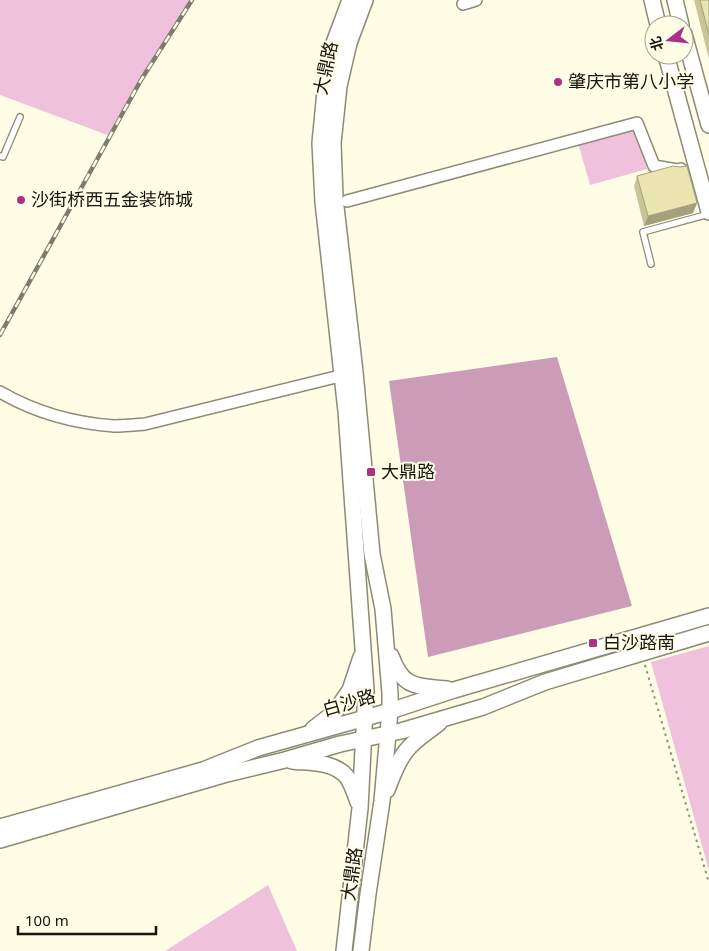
<svg xmlns="http://www.w3.org/2000/svg" width="709" height="951" viewBox="0 0 709 951" font-family="'Noto Sans','Noto Sans SC',sans-serif">
  <rect width="100%" height="100%" fill="#fffde6"/>
  <g fill="#efc1dc">
    <path d="M0,0H192L141,80L110,136L0,95Z"/>
    <path d="M636,127L647,169L590,185L578,143Z"/>
    <path d="M709,646V871L651,662Z"/>
    <path d="M268,885L297,951H165Z"/>
  </g>
  <path fill="#cb9bb8" d="M557,357L632,606L428,657L389,381Z"/>
  <g fill="none" stroke-linecap="round" stroke-linejoin="round">
    <g stroke="#8d8b76" stroke-width="8">
      <g id="lane">
        <path d="M0,156L3,157L20,117"/>
        <path d="M651,264L643,232L709,214"/>
      </g>
    </g>
    <g stroke="#8d8b76" stroke-width="14">
      <g id="street">
        <path d="M463,4L476,0"/>
        <path d="M347,201L637,123L654,166L677,170L681,169"/>
        <path d="M0,392C36,413 72,423 114,426C124,426 134,425 145,424L348,374"/>
      </g>
    </g>
    <g stroke="#8d8b76" stroke-width="18">
      <g id="secondary">
        <path d="M652,0L658,25"/>
        <path d="M675,0L681,25"/>
        <path d="M684,34L709,125"/>
        <path d="M666,55L709,212"/>
        <path d="M391,656C403,689 417,686 447,689"/>
        <path d="M313,729L335,712L350,690L361,657"/>
        <path d="M292,761C310,763 334,761 347,777C352,784 355,794 358,802"/>
        <path d="M387,790C392,777 397,762 406,751C414,740 428,732 439,723"/>
        <path d="M0,827L203,770L258,748L390,711L454,690L709,616"/>
        <path d="M0,840L223,775L285,760L340,744L401,731L483,707L545,682L709,633"/>
        <path d="M344,951L360,808L366,690L346,411L323,202L320,143L325,91L334,43L350,0"/>
        <path d="M361,951L368,894L382,801L390,711V693L383,609L372,554L355,372L335,198L333,143L339,86L349,43L365,0"/>
      </g>
    </g>
    <path stroke="#918f80" stroke-width="2" stroke-dasharray="2.5 4" stroke-linecap="butt" d="M645,665L709,883"/>
    <use href="#lane" stroke="#fff" stroke-width="5.5"/>
    <use href="#street" stroke="#fff" stroke-width="11"/>
    <use href="#secondary" stroke="#fff" stroke-width="15"/>
    <g stroke="#7e7c6e" stroke-width="4.5">
      <path id="rail" d="M0,335L141,80L192,0"/>
    </g>
    <use href="#rail" stroke="#fffde6" stroke-width="2.5" stroke-dasharray="8" stroke-linecap="butt"/>
  </g>
  <g fill="#cac598">
    <path d="M694,0H709V59Z"/>
    <path d="M637,176L697,203L693,213L644,226L634,186Z"/>
  </g>
  <path fill="#a4a07c" d="M697,203L693,213L644,226L648,216Z"/>
  <g fill="#ebe5b1" stroke="#a4a07c">
    <path d="M700,0H709V35Z"/>
    <path d="M673,166L680,167L687,166L697,203L648,216L637,176Z"/>
  </g>
  <g fill="#aa3186" stroke="#fffde6" stroke-width="2">
    <circle cx="558" cy="82" r="5"/>
    <circle cx="21" cy="200" r="5"/>
    <rect x="366" y="467" width="10" height="10" rx="2.5"/>
    <rect x="588" y="638" width="10" height="10" rx="2.5"/>
  </g>
  <g text-anchor="middle" stroke-width="4" stroke-linejoin="round" paint-order="stroke">
    <g font-size="18" fill="#15140d" stroke="#fffde6">
      <text transform="translate(326 68) rotate(-78)" y="6">大鼎路</text>
      <text transform="translate(349 703) rotate(-16)" y="6">白沙路</text>
      <text transform="translate(352 874) rotate(-82)" y="6">大鼎路</text>
    </g>
    <g font-size="18" fill="#15140d" stroke="#fffde6" text-anchor="start">
      <text x="568" y="88">肇庆市第八小学</text>
      <text x="31" y="206">沙街桥西五金装饰城</text>
      <text x="381" y="478">大鼎路</text>
      <text x="603" y="649">白沙路南</text>
    </g>
  </g>
  <g transform="translate(669 40) rotate(254)"><circle r="24" fill="#fffde6" stroke="#a1a08f"/>
  <path d="M0-4L9 19L0 12L-9 19Z" fill="#aa3186"/>
  <text y="-8" font-size="14" font-weight="bold" text-anchor="middle" fill="#15140d">北</text>
  </g>
  <path d="M18 926v8h138v-8" fill="none" stroke="#15140d" stroke-width="2.5"/>
  <text x="25" y="926" font-size="15" fill="#15140d" stroke="#fffde6" stroke-width="4" paint-order="stroke">100 m</text>
</svg>
